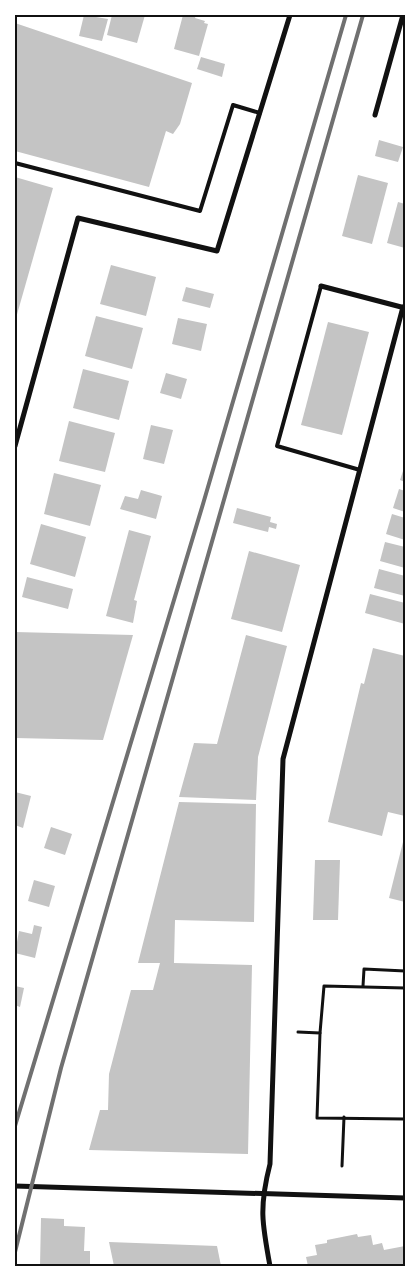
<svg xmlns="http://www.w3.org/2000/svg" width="420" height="1281" viewBox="0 0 420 1281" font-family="Ubuntu,sans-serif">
  <rect width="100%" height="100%" fill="#fff"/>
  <g fill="#c4c4c4">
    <path d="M84,15L108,19L102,41L79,36Z"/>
    <path d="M112,15H145L137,43L107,35Z"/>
    <path d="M183,15H196L195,18L205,21L204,23L208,24L199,56L174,49Z"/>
    <path d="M15,23L192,83L180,124L173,134L166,131L149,187L15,151Z"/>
    <path d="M201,57L225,64L222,77L197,69Z"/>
    <path d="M379,140L403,147L398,162L375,156Z"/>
    <path d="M358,175L388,183L372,244L342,236Z"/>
    <path d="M15,177L53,188L16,318H15Z"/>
    <path d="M398,202L405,204V248L387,243Z"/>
    <path d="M111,265L156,277L146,316L100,304Z"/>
    <path d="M186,287L214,294L210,308L182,301Z"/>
    <path d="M96,316L143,328L132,369L85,356Z"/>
    <path d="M178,318L207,324L201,351L172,344Z"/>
    <path d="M328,322L369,332L342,435L301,425Z"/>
    <path d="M83,369L129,381L119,420L73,408Z"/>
    <path d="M166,373L187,379L181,399L160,393Z"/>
    <path d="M69,421L115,433L105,472L59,461Z"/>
    <path d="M151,425L173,430L164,464L143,459Z"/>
    <path d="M405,465V482L400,480Z"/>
    <path d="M54,473L101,485L90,526L44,514Z"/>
    <path d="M399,489L405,491V512L393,508Z"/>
    <path d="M141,490L162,496L156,519L120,509L125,496L138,499Z"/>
    <path d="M237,508L271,517L270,522L277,524L276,529L269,527L268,532L233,523Z"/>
    <path d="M392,514L405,518V540L386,534Z"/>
    <path d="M41,524L86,537L75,577L30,564Z"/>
    <path d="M129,530L151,536L134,600L137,601L133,623L106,616Z"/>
    <path d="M385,542L405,547V568L380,561Z"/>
    <path d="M249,551L300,565L282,632L231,619Z"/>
    <path d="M379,569L405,576V596L374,588Z"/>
    <path d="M27,577L73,589L68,609L22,597Z"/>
    <path d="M370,594L405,603V624L365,613Z"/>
    <path d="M15,632L133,635L103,740L15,738Z"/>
    <path d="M246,635L287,646L258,757L256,800L179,797L194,743L217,744Z"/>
    <path d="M373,648L405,656V816L388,812L382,836L328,822L361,683L364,684Z"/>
    <path d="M15,792L31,796L23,828L15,825Z"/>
    <path d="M179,802L256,804L254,922L175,920L174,963L252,965L248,1154L89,1150L100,1110H108L109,1074L131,990H153L160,963H138Z"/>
    <path d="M51,827L72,834L65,855L44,848Z"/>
    <path d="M404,838H405V902L389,898Z"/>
    <path d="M315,860H340L338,920H313Z"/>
    <path d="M34,880L55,886L49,907L28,901Z"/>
    <path d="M34,925L42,927L35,958L15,953L19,931L32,934Z"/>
    <path d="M15,986L24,988L20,1007L15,1005Z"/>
    <path d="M41,1218L64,1219V1226L85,1227L84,1251H90V1266H40Z"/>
    <path d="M357,1234L358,1237L371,1235L373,1245L382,1243L384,1250L405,1246V1266H308L306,1257L317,1255L315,1245L327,1243V1240Z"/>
    <path d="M109,1242L217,1246L221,1266H114Z"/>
  </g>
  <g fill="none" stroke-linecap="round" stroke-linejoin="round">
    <g stroke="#111" stroke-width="3">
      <path d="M363,986L364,969L405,971"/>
      <path d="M298,1032L320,1033L317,1118L405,1119"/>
      <path d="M320,1033L324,986L405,988"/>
      <path d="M342,1166L344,1117"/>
    </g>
    <g stroke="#111" stroke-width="4">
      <path d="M15,163L200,211L233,105L260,113"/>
      <path d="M321,286L277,446L360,470"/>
    </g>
    <g stroke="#111" stroke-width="5">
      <path d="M375,115L403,15"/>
      <path d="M321,286L405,308"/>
      <path d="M15,446L78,218L217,251L290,15"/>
      <path d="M15,1186L405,1198"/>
      <path d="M270,1266C262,1223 259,1207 270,1164L283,759L403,307"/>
    </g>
    <g stroke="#707070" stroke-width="4">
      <path d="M15,1126L203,504L346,15"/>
      <path d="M15,1252L61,1068L363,15"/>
    </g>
  </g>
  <rect width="420" height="1281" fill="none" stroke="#ffffff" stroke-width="32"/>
  <rect x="16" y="16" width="388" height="1249" fill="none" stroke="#111" stroke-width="2"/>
</svg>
